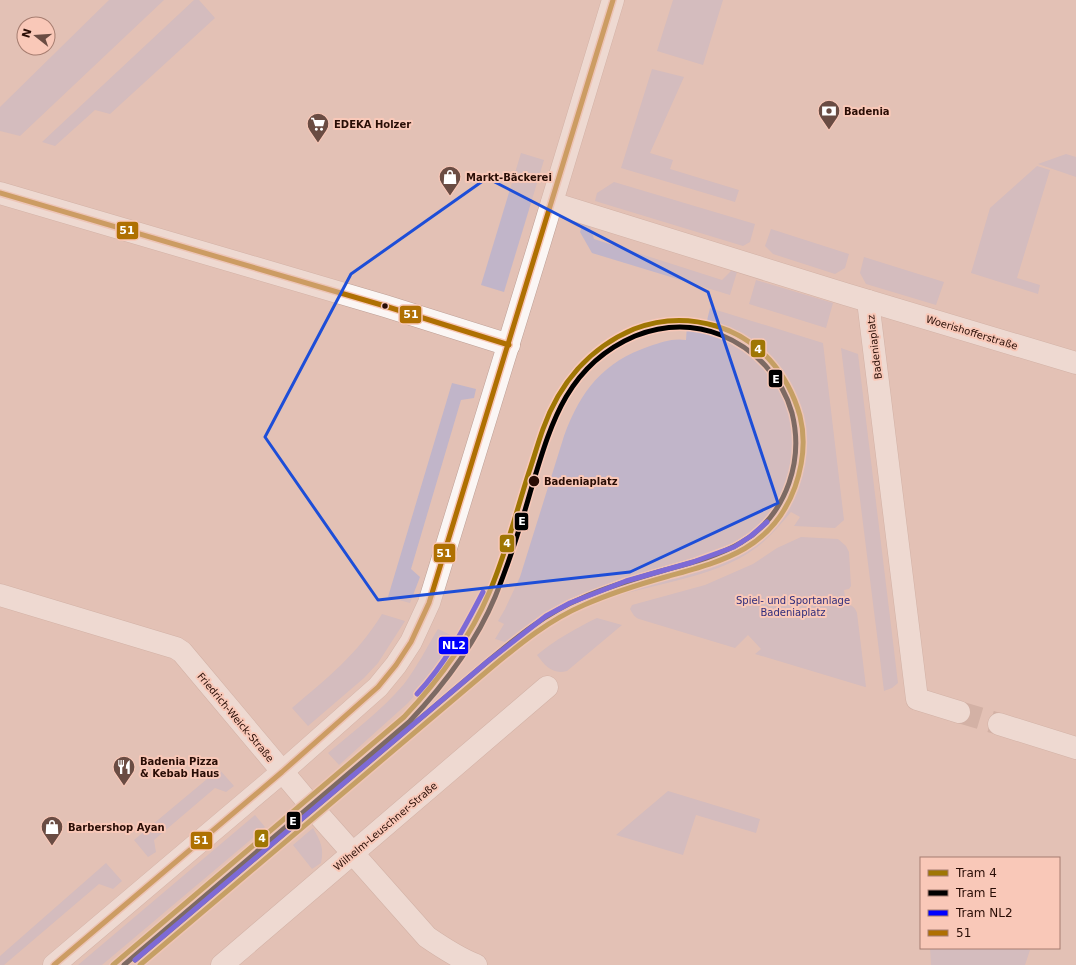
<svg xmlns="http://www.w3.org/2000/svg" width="1076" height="965" viewBox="0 0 1076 965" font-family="'DejaVu Sans',sans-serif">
  <rect width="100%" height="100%" fill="#e3c1b5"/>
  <g fill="#c1b5c9">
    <path d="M109,0H164L20,136L0,131V107Z"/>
    <path d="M194,0H199L215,18L110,114L95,110L55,146L42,142Z"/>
    <path d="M673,0H723L703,65L657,51Z"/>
    <path d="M652,69L684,77L650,153L673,160L670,169L739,190L735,202L621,168Z"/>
    <path d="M521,153L544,160L504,292L481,285Z"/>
    <path d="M1066,154L1076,157V177L1038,164Z"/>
    <path d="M1037,166L1050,170L1017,278L1040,285L1038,294L971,273L990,208Z"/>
    <path d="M614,182L755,224L750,242L743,246L595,201L597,193Z"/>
    <path d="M583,224L590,226L594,239L722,280L732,270L737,272L730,295L592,253L580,232Z"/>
    <path d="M771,229L849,254L845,268L835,274L773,254L765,246Z"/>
    <path d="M864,257L944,282L936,305L866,284L860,273Z"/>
    <path d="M756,280L833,303L826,328L749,304Z"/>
    <path d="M710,308L823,343L844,520L835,528L794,526L800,517L791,512C780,525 770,537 757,547C711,582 641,583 589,606C564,616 543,632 521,647L495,639L504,624L498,621L505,609L520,577L564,436C581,390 603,362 650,346C662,342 673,338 686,340L687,325L705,329Z"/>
    <path d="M841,348L858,354L898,683L892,688L884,691Z"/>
    <path d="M452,383L476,389L474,398L461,400L411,569L420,577L410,603L388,597Z"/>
    <path d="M801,537L838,539L846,546L849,552L851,586L849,589L844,590L846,605C852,604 855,608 857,613L866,687H865L755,654L761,649L748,635L735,648L639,619C634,617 633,614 630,609L632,605L705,585L753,564L777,548Z"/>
    <path d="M382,614L405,621L378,663L364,678L308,726L292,708C327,678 357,655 382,614Z"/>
    <path d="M597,618L622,625L567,671C553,675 545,666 537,655C555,640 576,628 597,618Z"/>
    <path d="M438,629L459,639L434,673L408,703L339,765L328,753C354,731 382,710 404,684C417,667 427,647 438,629Z"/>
    <path d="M219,769L234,786L226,792L215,788L154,840L156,852L148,857L134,840Z"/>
    <path d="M668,791L760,819L756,833L696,815L683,855L616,835Z"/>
    <path d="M255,815L265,827L261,831L102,965H78Z"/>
    <path d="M313,828C321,842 324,848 321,863L312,869L293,845Z"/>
    <path d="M106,863L122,881L113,889L99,884L4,965H0V956Z"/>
    <path d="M930,948H1024L1030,950L1025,965H931Z"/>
  </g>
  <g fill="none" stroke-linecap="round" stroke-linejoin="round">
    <path stroke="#be9d92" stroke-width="22" stroke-dasharray="22 11" stroke-linecap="butt" d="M959,712L999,724"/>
    <g stroke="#bd9f95" stroke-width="23">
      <g id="street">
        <path d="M0,193L385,306L509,345"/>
        <path d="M552,203L845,294L1076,363"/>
        <path d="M868,301L917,699L959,712"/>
        <path d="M0,595L176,648L182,652L318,814L427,937C443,948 458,958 476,965"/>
        <path d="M999,724L1076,748"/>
        <path d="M222,965L547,687"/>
      </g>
    </g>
    <g stroke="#bd9f95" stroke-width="23">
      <path id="secondary" d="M54,965L282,772L378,687L396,665L411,642L429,603L539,245L613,0"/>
    </g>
    <use href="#street" stroke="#fbf6f4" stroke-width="22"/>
    <use href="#secondary" stroke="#fbf6f4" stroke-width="22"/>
    <g stroke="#f9c8b8" stroke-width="8">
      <g id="bus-1">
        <path d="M0,193L385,306L509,345"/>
        <path d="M54,965L282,772L378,687L396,665L411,642L429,603L613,0"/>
      </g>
    </g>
    <use href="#bus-1" stroke="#af7002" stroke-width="5"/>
    <g stroke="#f9c8b8" stroke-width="8">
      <path id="tram-1" d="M113,965L404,717C439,680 469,640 489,593C506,554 516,512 529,472C534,457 538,443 543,429C559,384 589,348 634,329C660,319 689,318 716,326C759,339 788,373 800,416C806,440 803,464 795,487C773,548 724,561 669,576C640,584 611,593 584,605C549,620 521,643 492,667L140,965"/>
    </g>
    <g stroke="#f9c8b8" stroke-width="8">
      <path id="tram-2" d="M124,965L409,722C444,685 475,645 495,597C509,563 520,528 530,493C550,427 565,366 635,336C663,325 693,324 721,335C755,349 782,377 792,413C798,437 797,460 789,483C768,543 720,555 665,570C637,578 609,586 582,598C546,613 517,637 487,662L135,960"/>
    </g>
    <g stroke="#f9c8b8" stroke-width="8">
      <g id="tram-3">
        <path d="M417,694C445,664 464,629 483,592"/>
        <path d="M135,960L487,662L546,616L570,603L626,581L693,562L734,547L751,536L767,522"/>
      </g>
    </g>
    <use href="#tram-1" stroke="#9f7604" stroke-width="5"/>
    <use href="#tram-2" stroke="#000" stroke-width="5"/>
    <use href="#tram-3" stroke="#00f" stroke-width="5"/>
  </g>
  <path d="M0 0H1076V965H0ZM487,178L708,292L778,503L630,572L378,600L265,437L351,274Z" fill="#e3c1b5" fill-opacity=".55" fill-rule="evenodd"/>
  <path fill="none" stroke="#1d4ed8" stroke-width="3" stroke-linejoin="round" d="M487,178L708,292L778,503L630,572L378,600L265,437L351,274Z"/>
  <defs>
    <g id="bank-pin" transform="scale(1.15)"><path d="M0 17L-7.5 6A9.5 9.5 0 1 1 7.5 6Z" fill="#6a4c43" stroke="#f9c8b8"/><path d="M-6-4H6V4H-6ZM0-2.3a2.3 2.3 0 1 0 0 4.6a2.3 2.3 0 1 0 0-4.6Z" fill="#fff"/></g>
    <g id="supermarket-pin" transform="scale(1.15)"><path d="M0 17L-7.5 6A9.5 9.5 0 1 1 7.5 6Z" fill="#6a4c43" stroke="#f9c8b8"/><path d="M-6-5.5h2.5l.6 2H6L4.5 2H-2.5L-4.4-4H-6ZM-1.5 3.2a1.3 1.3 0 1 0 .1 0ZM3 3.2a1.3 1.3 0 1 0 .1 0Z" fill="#fff"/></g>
    <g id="shop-pin" transform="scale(1.15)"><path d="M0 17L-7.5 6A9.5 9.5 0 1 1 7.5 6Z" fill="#6a4c43" stroke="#f9c8b8"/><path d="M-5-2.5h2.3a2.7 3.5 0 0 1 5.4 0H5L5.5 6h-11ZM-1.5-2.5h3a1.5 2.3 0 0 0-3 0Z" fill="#fff"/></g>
    <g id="restaurant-pin" transform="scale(1.15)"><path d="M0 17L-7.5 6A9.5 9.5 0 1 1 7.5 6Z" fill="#6a4c43" stroke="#f9c8b8"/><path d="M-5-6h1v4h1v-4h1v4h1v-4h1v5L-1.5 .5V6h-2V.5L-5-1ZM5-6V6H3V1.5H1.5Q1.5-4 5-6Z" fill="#fff"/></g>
  </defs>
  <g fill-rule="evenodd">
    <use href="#bank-pin" x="829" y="111"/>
    <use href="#supermarket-pin" x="318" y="124"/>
    <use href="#shop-pin" x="450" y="177"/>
    <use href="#restaurant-pin" x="124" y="767"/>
    <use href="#shop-pin" x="52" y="827"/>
  </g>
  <g fill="#290d05" stroke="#f9c8b8" stroke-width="1.5">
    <circle cx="385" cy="306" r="3.5"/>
    <circle cx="534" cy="481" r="6"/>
  </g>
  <g text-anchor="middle" stroke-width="4" stroke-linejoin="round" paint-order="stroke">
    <g font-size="10" font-weight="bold" fill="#290d05" stroke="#f9c8b8" text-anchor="start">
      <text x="844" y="115">Badenia</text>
      <text x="334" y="128">EDEKA Holzer</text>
      <text x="466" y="181">Markt-Bäckerei</text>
      <text x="140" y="765">Badenia Pizza<tspan x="140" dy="12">&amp; Kebab Haus</tspan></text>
      <text x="68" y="831">Barbershop Ayan</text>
    </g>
    <g font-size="10" fill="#290d05" stroke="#f9c8b8">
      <text transform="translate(972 332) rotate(17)" y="4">Woerishofferstraße</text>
      <text transform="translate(874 347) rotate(-97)" y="4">Badeniaplatz</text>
      <text transform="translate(236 717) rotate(50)" y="4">Friedrich-Weick-Straße</text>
      <text transform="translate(385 826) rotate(-40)" y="4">Wilhelm-Leuschner-Straße</text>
    </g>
    <g font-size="10" font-weight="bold" fill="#290d05" stroke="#f9c8b8" text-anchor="start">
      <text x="544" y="485">Badeniaplatz</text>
    </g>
    <g font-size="10" fill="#2f2c7b" stroke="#f9c8b8">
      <text x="793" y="604">Spiel- und Sportanlage<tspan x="793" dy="12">Badeniaplatz</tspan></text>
    </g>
  </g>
  <g stroke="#f9c8b8" stroke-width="1.5">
    <rect x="116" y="221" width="23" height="19" rx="4" fill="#af7002"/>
    <rect x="399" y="305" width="23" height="19" rx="4" fill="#af7002"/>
    <rect x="750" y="339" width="16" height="19" rx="4" fill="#9f7604"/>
    <rect x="768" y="369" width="15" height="19" rx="4" fill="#000"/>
    <rect x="514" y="512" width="15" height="19" rx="4" fill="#000"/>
    <rect x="499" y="534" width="16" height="19" rx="4" fill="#9f7604"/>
    <rect x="433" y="543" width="23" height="20" rx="4" fill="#af7002"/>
    <rect x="438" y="636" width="31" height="19" rx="4" fill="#00f"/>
    <rect x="286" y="811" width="15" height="19" rx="4" fill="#000"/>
    <rect x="254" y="829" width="15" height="19" rx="4" fill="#9f7604"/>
    <rect x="190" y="831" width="23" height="19" rx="4" fill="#af7002"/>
  </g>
  <g font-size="11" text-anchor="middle" font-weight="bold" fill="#fff">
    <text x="127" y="234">51</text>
    <text x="411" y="318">51</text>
    <text x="758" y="353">4</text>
    <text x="776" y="383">E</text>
    <text x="522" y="525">E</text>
    <text x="507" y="547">4</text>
    <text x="444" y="557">51</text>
    <text x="454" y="649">NL2</text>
    <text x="293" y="825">E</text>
    <text x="262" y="842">4</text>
    <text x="201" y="844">51</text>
  </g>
  <rect x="920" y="857" width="140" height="92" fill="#f9c8b8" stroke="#a67d70"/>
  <rect x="928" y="870" width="20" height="6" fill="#9f7604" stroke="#a67d70"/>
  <text x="956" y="877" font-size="12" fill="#290d05">Tram 4</text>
  <rect x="928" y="890" width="20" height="6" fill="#000000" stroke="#a67d70"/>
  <text x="956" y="897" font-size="12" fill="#290d05">Tram E</text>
  <rect x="928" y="910" width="20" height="6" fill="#0000ff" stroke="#a67d70"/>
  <text x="956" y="917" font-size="12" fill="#290d05">Tram NL2</text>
  <rect x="928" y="930" width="20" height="6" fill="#af7002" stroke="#a67d70"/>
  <text x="956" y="937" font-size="12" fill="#290d05">51</text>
  <g transform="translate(36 36) rotate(287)"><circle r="19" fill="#f9c8b8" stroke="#a67d70"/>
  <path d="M0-3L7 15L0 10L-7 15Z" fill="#6a4c43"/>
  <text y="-6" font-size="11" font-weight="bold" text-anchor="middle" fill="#290d05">N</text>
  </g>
</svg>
